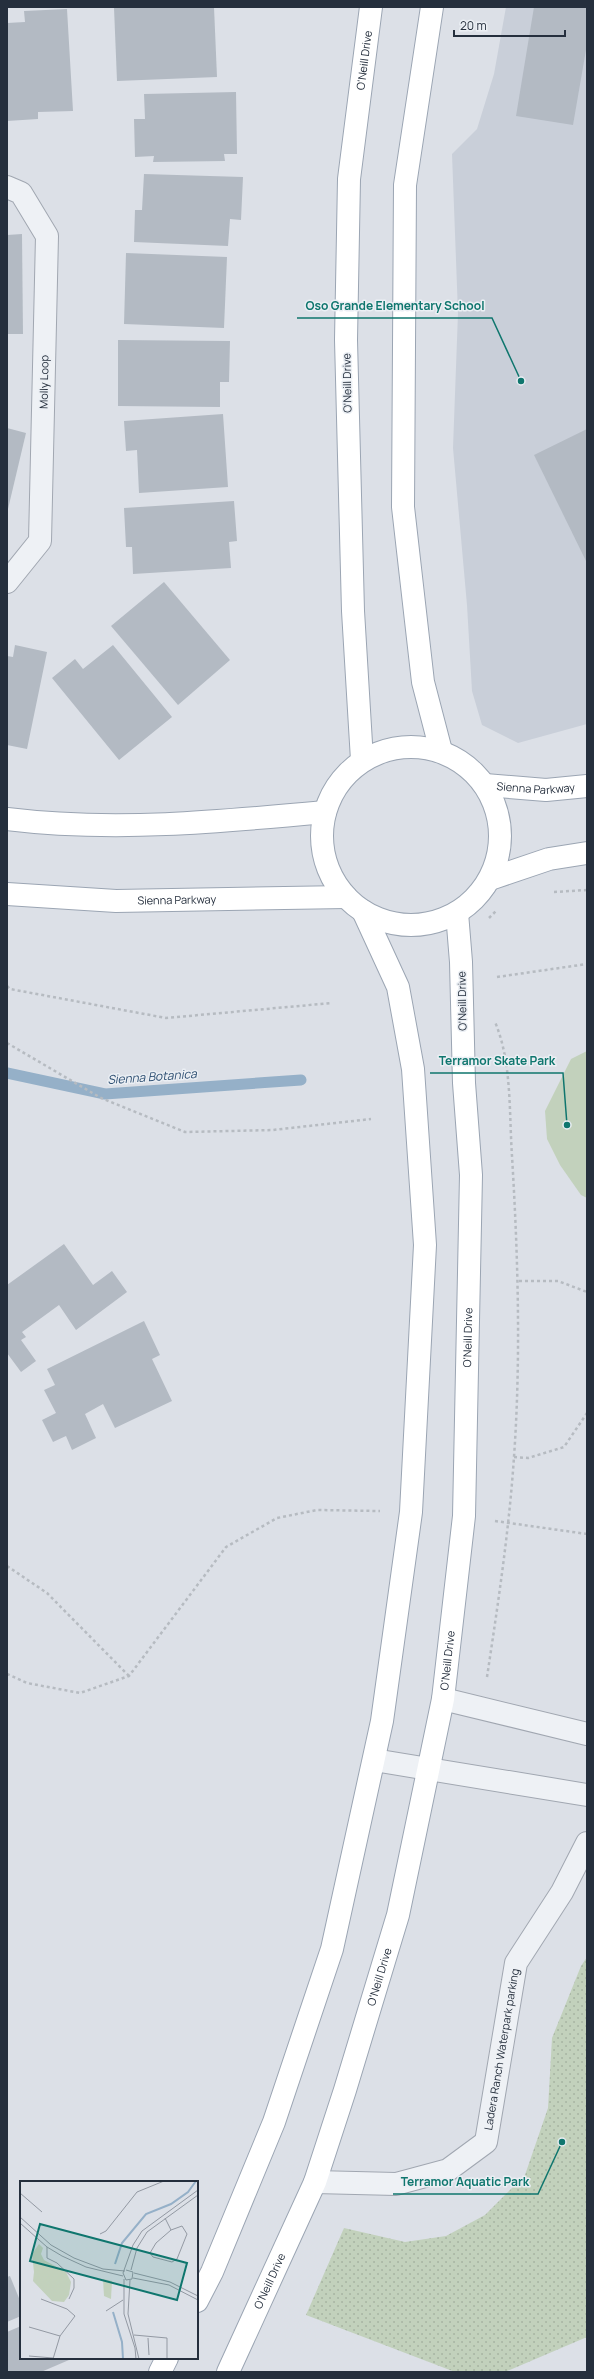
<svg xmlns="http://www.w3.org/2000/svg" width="594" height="2379" viewBox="0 0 594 2379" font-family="Manrope,sans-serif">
  <defs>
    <pattern id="grass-dots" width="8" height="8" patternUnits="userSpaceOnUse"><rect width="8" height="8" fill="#c2d1bc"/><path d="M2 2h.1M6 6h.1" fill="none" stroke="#a7b4a2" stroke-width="1.8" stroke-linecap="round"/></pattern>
  </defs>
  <rect width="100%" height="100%" fill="#dce0e7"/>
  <path fill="#c9cfd9" d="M506,7H587V724L518,743L482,725L472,691L467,605L453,448L458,313L452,154L477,129L494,74Z"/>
  <path fill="url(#grass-dots)" d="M587,1957V2337L505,2372H455L306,2315L344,2228L405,2242L446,2236L485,2215L525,2175L548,2108L552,2038L581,1966Z"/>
  <path fill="#c2d1bc" d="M587,1051V1198L581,1195L560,1165L547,1139L545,1111L571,1059Z"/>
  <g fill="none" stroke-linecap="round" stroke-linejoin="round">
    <path stroke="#95b0c8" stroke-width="11" d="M7,1073L105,1094L301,1080"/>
  </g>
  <g fill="#b3bac3">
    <path d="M132,7H214L217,77L117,81L114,8Z"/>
    <path d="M534,7H587V44L573,125L516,116Z"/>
    <path d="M67,9L73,111L38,112V119L7,121V23L25,22L24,11Z"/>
    <path d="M236,92L237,154H224L225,161L153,162L154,156L135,157L134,119H145L144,94Z"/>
    <path d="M144,174L243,177L241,220L230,219L228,246L134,242L135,210H142Z"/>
    <path d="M22,234L23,334H7V235Z"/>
    <path d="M126,253L227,257L224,328L124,324Z"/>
    <path d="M118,340L230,341L229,382H220V407L118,406Z"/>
    <path d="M223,414L228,487L139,493L137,450L126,451L124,421Z"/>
    <path d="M7,428L26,433L8,509L7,508Z"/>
    <path d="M587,429V563L534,455Z"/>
    <path d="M234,501L237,541L229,542L231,568L133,574L132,547H126L124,508Z"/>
    <path d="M164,582L230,660L178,705L111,626Z"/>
    <path d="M15,645L47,652L27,749L7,745V656L13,657Z"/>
    <path d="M113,645L172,717L119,760L52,678L75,659L83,669Z"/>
    <path d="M64,1244L93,1285L112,1271L127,1292L76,1330L59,1305L22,1332L26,1337L21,1340L36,1361L21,1372L7,1353V1285Z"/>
    <path d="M144,1321L160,1355L152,1359L172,1401L115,1428L103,1404L85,1414L96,1438L72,1450L66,1436L53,1442L42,1420L56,1413L44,1390L55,1385L47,1369Z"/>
    <path d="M10,2276L21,2303V2316L7,2322V2277Z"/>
    <path d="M21,2326V2358H68L69,2360L41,2372H7V2332Z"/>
  </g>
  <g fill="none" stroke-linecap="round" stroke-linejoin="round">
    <g stroke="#a1a7b1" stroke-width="24">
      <g id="minor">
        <path d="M7,187L21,193L47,236L40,541L7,582"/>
        <path d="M443,1699L587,1734"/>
        <path d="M374,1760L587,1795"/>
        <path id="s1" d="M315,2182L396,2184L448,2170L486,2142L516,1963L562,1892L587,1843"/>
      </g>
    </g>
    <g stroke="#9ba5b3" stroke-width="24">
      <g id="major">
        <path d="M432,7L405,185L403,507L423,682L441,751"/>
        <circle cx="411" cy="836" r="89"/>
        <path id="s2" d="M362,760L353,611L346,340L349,179L371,7"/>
        <path id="s3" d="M485,785L546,790L587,786"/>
        <path d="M7,819C112,832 219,822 325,812"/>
        <path d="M490,879L549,859L587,853"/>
        <path id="s4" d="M7,894L116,901L346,897"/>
        <path d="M197,2301L212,2272L274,2122L332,1949L382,1721L411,1512L425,1245L413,1069L398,987L363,911"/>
        <path d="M160,2372L167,2358"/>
        <path id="s5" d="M228,2372L315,2182L345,2090L398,1915L443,1699L464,1516L471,1175L464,1083L461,962L457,913"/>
      </g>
    </g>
    <g stroke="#b6bbc1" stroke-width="2.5" stroke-dasharray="3 3" stroke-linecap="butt">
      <path d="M554,892L587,890"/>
      <path d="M489,918L497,910"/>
      <path d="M497,977L587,964"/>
      <path d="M7,986L10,989L166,1018L332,1003"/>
      <path d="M7,1043L101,1098L185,1132L273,1130L371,1119"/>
      <path d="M519,1281H558L587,1292"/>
      <path d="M514,1457L528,1458L564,1447L587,1413"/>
      <path d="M495,1521L587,1534"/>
      <path d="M7,1566L47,1593L129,1676"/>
      <path d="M7,1674L27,1683L80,1693L129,1676L226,1547L277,1518L317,1510L380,1511"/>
      <path d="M487,1677C498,1604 509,1531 514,1457C521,1357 518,1256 512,1156C509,1112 512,1062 495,1022"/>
    </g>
    <use href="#minor" stroke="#eef1f5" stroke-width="22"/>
    <use href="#major" stroke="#fff" stroke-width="22"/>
  </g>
  <g text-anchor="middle" stroke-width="3" stroke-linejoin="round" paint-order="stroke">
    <g font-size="11" fill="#252f3d" stroke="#ebeff4">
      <text dy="4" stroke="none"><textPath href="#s2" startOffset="701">O'Neill Drive</textPath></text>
      <text transform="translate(44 382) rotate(-89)" y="4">Molly Loop</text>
      <text transform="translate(347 383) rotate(-91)" y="4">O'Neill Drive</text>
      <text dy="4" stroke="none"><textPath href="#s3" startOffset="51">Sienna Parkway</textPath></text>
      <text dy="4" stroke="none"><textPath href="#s4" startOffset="170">Sienna Parkway</textPath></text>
      <text transform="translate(462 1001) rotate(-91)" y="4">O'Neill Drive</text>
      <text dy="4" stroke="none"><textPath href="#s5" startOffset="1072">O'Neill Drive</textPath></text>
      <text dy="4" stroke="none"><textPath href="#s5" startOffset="748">O'Neill Drive</textPath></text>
      <text dy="4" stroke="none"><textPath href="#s5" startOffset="424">O'Neill Drive</textPath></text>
      <text dy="4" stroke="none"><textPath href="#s1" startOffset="276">Ladera Ranch Waterpark parking</textPath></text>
      <text dy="4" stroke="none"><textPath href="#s5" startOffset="100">O'Neill Drive</textPath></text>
    </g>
    <g font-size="12" font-style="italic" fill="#2e4f72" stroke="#ebeff4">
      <text transform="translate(152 1077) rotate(-4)" y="4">Sienna Botanica</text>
    </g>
  </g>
  <g transform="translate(20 2181)">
    <rect width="178" height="178" fill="#dce0e7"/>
    <path d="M19,63L23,67L21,73L24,79L46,91L51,101L49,114L44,121L32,120L13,100L14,91L12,73Z" fill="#c2d1bc"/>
    <path d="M83,98L92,100L91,118L84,115Z" fill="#c2d1bc"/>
    <path fill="none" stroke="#95b0c8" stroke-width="2" d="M95,83L102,62L126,33L151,23L168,11L176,0M93,131L102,161L103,178"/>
    <path fill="none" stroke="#9399a3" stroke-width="1" d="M0,12L22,31M0,36L31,64L54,77L83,88L105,90M145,37L151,49L136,62L130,72L133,76L152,81L157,78L167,53L162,45L151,49M0,42L27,66L42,75L66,86L103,95M80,53L86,50L117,11L144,0M27,66V77L37,82L54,98V107L49,118M106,89L113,91L112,98L106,99L103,92L113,64L122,50L178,9M111,89L117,67L127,51L178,14M114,92L150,101L178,115M113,97L149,104L178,119M104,98V133L115,167L116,178M110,99L108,133L119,178M21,118L47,128L55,135L40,155L33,178M86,130L103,119M9,146L40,155M114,154L147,157V178M128,157L129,174M9,175L33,177"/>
    <path fill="#0f766e" fill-opacity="0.15" stroke="#0f766e" stroke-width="2" d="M20,43L167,82L157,119L10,80Z"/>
    <rect width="178" height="178" fill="none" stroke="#252f3d" stroke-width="2"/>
  </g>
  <path fill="none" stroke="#0f766e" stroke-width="1.5" d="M521 381L492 318H297M567 1125L563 1073H430M562 2142L538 2194H393"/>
  <g fill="#0f766e" stroke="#ebeff4" stroke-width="1.5">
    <circle cx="521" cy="381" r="4"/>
    <circle cx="567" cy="1125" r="4"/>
    <circle cx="562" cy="2142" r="4"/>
  </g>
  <g font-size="12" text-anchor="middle" font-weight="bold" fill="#0f766e" stroke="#ebeff4" stroke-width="3" stroke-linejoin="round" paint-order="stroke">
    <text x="395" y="310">Oso Grande Elementary School</text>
    <text x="497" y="1065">Terramor Skate Park</text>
    <text x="465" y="2186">Terramor Aquatic Park</text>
  </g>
  <rect width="594" height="2379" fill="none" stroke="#252f3d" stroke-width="16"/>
  <path d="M454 30v6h111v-6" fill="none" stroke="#252f3d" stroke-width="2"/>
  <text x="460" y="30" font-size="12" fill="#252f3d" stroke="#ebeff4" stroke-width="3" paint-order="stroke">20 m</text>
</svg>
